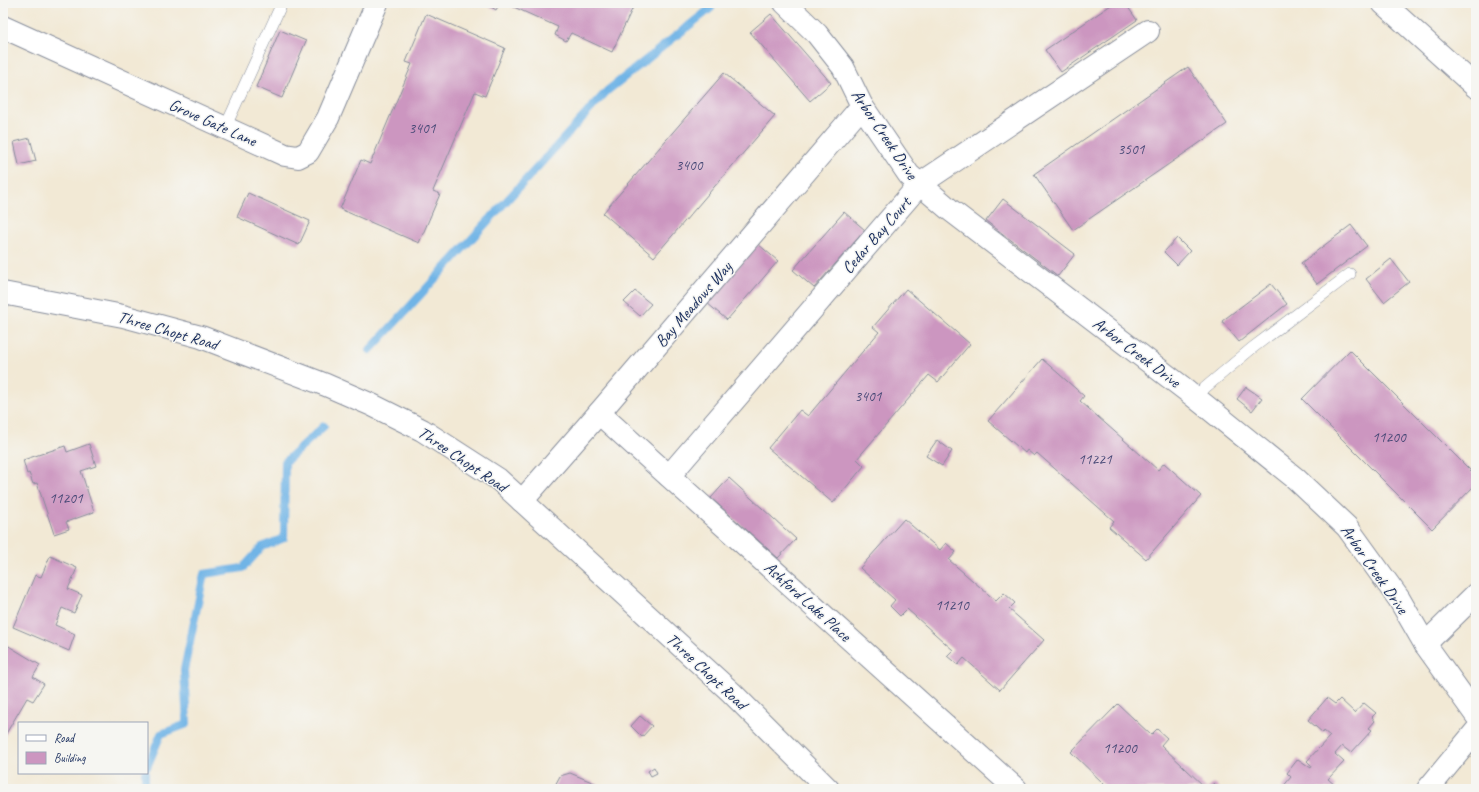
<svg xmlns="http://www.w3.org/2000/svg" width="1479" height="792" viewBox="0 0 1479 792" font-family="Caveat,sans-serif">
  <rect width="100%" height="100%" fill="#f6f6f2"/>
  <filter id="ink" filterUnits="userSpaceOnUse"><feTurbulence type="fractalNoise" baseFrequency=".025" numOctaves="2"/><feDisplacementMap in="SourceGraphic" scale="8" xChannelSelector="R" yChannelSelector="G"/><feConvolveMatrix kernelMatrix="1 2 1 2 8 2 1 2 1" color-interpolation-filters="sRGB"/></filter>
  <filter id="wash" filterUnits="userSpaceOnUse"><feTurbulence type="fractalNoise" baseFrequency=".012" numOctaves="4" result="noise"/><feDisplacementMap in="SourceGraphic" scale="16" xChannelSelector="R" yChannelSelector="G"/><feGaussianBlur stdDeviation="0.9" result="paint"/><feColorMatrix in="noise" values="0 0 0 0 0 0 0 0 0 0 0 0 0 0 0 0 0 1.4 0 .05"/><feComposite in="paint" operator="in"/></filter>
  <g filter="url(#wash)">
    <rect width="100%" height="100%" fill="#f2e9d5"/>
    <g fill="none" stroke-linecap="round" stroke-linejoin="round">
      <g stroke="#70b4e6" stroke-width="8">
        <path d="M370,350L607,91L711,8"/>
        <path d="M147,767L161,734L187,724L184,670L204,574L243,568L262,547L284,538L285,462L324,426"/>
        <path d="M145,773V789"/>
      </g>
    </g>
    <g id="blocks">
      <g fill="#cc96c0">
        <path d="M486,3H500L496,10L486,4Z"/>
        <path d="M505,3H635L612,52L571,33L566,41L555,35L558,27Z"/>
        <path d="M1114,3H1125L1137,20L1061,72L1045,50Z"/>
        <path d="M426,14L505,48L485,96L475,92L433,191L440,194L419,243L340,209L361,160L370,164L412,64L406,62Z"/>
        <path d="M771,14L831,83L810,101L750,32Z"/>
        <path d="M280,30L306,41L282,98L256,87Z"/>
        <path d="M1188,67L1227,124L1073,230L1034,174Z"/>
        <path d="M724,73L775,116L654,257L603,213Z"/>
        <path d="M30,138L36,161L19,165L14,142Z"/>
        <path d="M248,193L310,221L299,245L237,217Z"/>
        <path d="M1003,199L1075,254L1058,276L986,221Z"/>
        <path d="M844,212L865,230L814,288L793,270Z"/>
        <path d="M1351,225L1367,246L1317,284L1301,263Z"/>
        <path d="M1177,238L1190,251L1177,265L1164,252Z"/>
        <path d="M758,244L778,261L727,320L707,303Z"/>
        <path d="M1391,259L1409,282L1384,302L1366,279Z"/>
        <path d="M1271,284L1287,304L1239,342L1222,321Z"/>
        <path d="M906,289L970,344L938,382L929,375L857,459L864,466L833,503L768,448L800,410L808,416L879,332L873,327Z"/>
        <path d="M635,291L651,304L640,316L624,302Z"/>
        <path d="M1350,350L1476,476V484L1432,529L1302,399Z"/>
        <path d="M1042,359L1084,396L1080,401L1158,470L1164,463L1201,496L1146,559L1109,527L1114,521L1037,453L1034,456L1027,450L1025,453L988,421Z"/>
        <path d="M1246,387L1262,398L1252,411L1237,399Z"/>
        <path d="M937,440L952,451L942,466L926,456Z"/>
        <path d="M89,444L96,466L81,471L94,512L66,522L69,529L54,534L37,483L33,484L29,473L27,474L23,460L65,446L67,452Z"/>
        <path d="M729,478L796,539L778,558L711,498Z"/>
        <path d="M904,519L940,550L946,543L956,552L949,560L996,601L1004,593L1015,603L1009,609L1044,640L1000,690L964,658L958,665L947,656L953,650L907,609L900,616L890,606L895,600L860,568Z"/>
        <path d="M50,556L77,568L68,589L82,595L74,613L62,608L55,625L75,634L69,651L13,627L35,575L41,577Z"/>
        <path d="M7,645L40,665L33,677L44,684L33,701L27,698L4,737L3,653Z"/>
        <path d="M1327,698L1335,704L1340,699L1355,713L1364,703L1376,713L1372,717L1375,721L1369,728L1372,730L1351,753L1342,746L1335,754L1344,762L1328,779L1336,786L1334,789H1283L1282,788L1291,777L1287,773L1298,759L1311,768L1312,766L1307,761L1330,736L1324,731L1323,733L1308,720Z"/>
        <path d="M1118,704L1151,735L1157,729L1167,738L1161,745L1207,789H1100L1104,784L1071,752Z"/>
        <path d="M640,716L652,726L642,737L631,726Z"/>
        <path d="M654,767L657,773L651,776L648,771Z"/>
        <path d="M570,773L609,789H553L560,776Z"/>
        <path d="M1214,783L1220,789H1207Z"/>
      </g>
    </g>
  </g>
  <g filter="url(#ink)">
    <use href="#blocks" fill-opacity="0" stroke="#868c9a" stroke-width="1"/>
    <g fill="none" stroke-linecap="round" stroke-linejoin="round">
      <g stroke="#868c9a" stroke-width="12">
        <g id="lane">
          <path d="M225,128L282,3"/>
          <path d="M1194,397L1251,349L1350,274"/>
        </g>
      </g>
      <g stroke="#868c9a" stroke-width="24">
        <g id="street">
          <path d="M785,3L817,34L843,67L862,106L909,175L949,209L1186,390L1295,478L1347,527L1399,599L1425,644L1476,715"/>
          <path d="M3,27L285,155L298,157L308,152L328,118L377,3"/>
          <path d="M599,413L1016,789"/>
          <path d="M669,476L920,184L1148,31"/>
          <path d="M522,501L599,413L862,106"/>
          <path d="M1425,644L1476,594"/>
          <path d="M1428,789L1476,731"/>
        </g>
      </g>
      <g stroke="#868c9a" stroke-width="24">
        <path id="secondary" d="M3,293L123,316L201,337L326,385L372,405L422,430L498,479L731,692L828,789"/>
      </g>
      <g stroke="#868c9a" stroke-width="24">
        <path id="highway" d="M1383,3L1476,87"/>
      </g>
      <use href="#lane" stroke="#fff" stroke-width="11"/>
      <use href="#street" stroke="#fff" stroke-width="22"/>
      <use href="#secondary" stroke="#fff" stroke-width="22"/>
      <use href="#highway" stroke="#fff" stroke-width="22"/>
    </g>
  </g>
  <g text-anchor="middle" stroke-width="3" stroke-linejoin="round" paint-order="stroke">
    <g font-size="15" fill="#474976">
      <text x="422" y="133">3401</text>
      <text x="1131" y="154">3501</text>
      <text x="689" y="170">3400</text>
      <text x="868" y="401">3401</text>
      <text x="1389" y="442">11200</text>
      <text x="1095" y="464">11221</text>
      <text x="66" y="503">11201</text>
      <text x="952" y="610">11210</text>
      <text x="1120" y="753">11200</text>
    </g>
    <g font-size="17" fill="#1b2f5e" stroke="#f6f6f2">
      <text transform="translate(213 122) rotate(24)" y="6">Grove Gate Lane</text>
      <text transform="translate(885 134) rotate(56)" y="6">Arbor Creek Drive</text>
      <text transform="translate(876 235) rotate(-49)" y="6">Cedar Bay Court</text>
      <text transform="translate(693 304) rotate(-49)" y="6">Bay Meadows Way</text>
      <text transform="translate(168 330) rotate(16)" y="6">Three Chopt Road</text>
      <text transform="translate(1137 352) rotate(37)" y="6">Arbor Creek Drive</text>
      <text transform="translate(463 459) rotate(34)" y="6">Three Chopt Road</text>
      <text transform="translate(1375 569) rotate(55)" y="6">Arbor Creek Drive</text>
      <text transform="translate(808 601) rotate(42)" y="6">Ashford Lake Place</text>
      <text transform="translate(707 671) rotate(43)" y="6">Three Chopt Road</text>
    </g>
  </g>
  <rect width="1479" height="792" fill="none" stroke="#f6f6f2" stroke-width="16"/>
  <rect x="18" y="722" width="130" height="52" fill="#f6f6f2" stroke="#9ea6b7"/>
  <rect x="26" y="735" width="20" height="6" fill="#ffffff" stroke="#9ea6b7"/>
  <text x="54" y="742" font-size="12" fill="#1b2f5e">Road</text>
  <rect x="26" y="752" width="20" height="12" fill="#cc96c0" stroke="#9ea6b7"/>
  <text x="54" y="762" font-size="12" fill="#1b2f5e">Building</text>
</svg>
